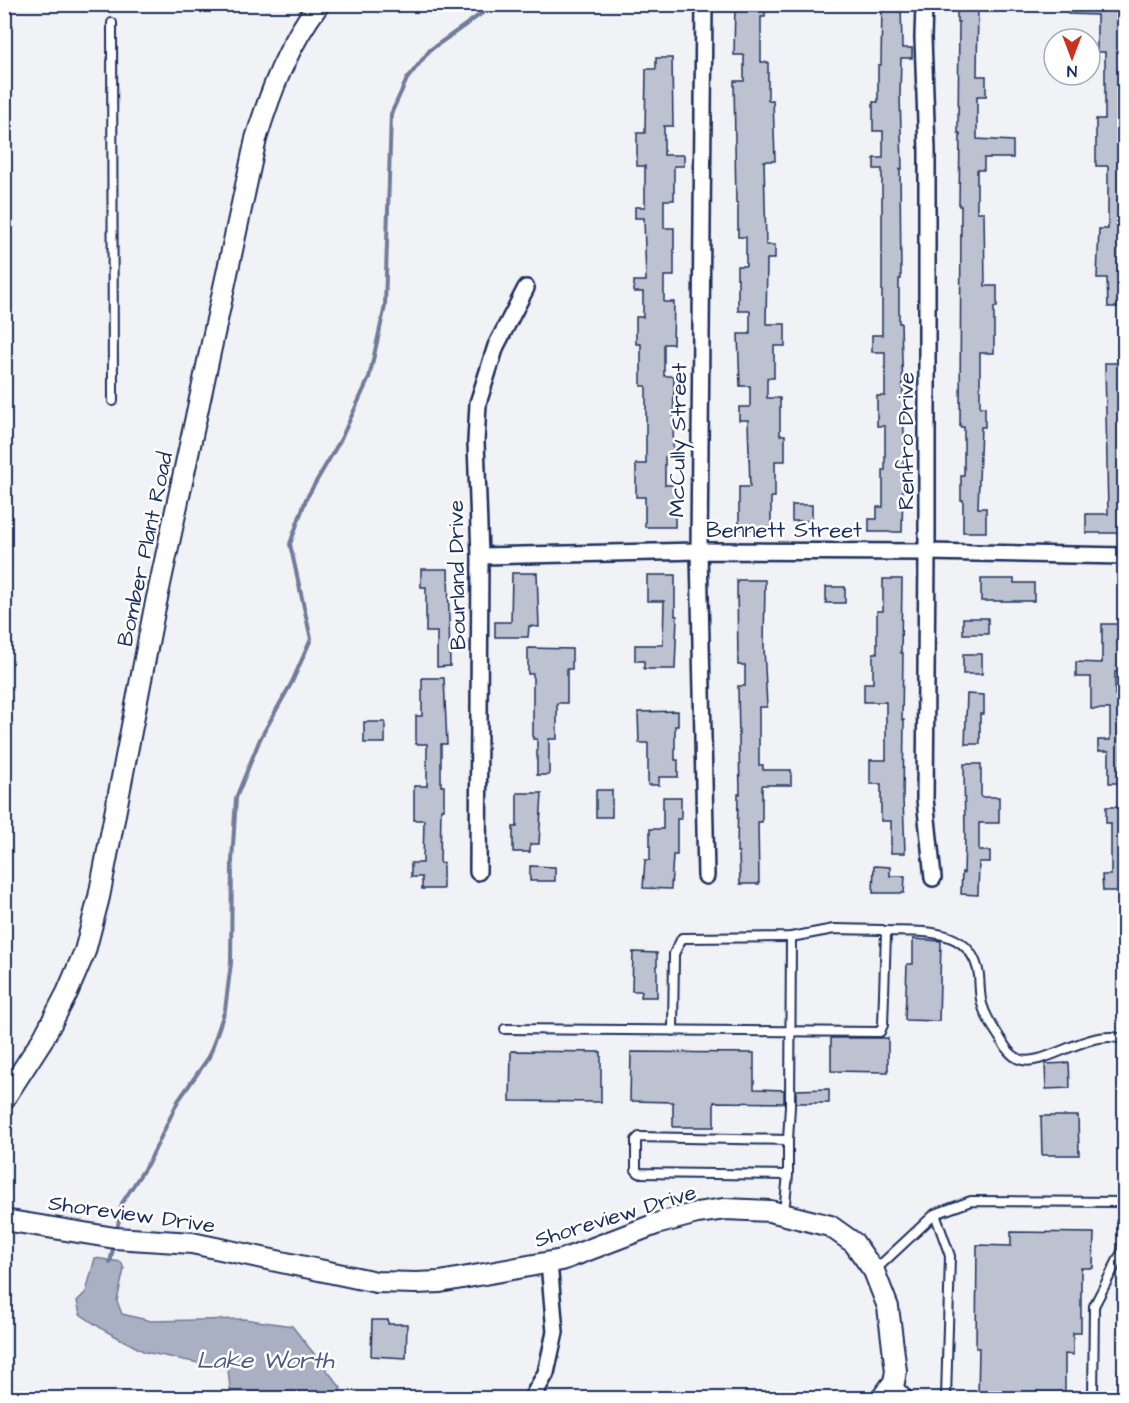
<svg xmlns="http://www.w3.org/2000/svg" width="1129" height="1403" viewBox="0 0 1129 1403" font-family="'Architects Daughter',sans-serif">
  <rect width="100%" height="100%" fill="#f1f2f5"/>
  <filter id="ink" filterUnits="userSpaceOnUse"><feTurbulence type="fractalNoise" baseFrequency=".0167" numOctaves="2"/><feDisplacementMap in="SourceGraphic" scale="12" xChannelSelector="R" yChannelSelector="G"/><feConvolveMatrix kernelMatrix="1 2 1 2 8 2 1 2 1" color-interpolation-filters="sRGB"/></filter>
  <g filter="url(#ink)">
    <path fill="#a8b0c2" stroke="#707c9a" stroke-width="1.5" d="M95,1258L121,1262L124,1269L117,1301L122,1314L151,1321L244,1319L292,1326L341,1388L338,1398H231L228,1369L145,1352L104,1330L80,1314L77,1301L86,1292Z"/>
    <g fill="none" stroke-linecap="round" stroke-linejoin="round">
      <g stroke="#707c9a" stroke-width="4">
        <path d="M118,1225L122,1203L150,1160L178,1101L209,1057L225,1010L231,963L232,861L236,798L260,739L292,682L311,639L290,544L306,499L341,439L369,378L385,306L391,114L407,79L430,50L495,4"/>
        <path d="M110,1263L114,1244"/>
      </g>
    </g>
    <g fill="#bcc2d0" stroke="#1b2f5e" stroke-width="1.5">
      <path d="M735,4H765V17H761V62H768V100H773L775,161H764L766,245H775V259H767L766,324H785V346H774V378H767V398H780V435H785V461H775V497H771V529H739V487H750L748,420H739V407H750V386H740L738,334H750V311H738V278H737V266H746V237H738V203H736L734,81H744V55H734Z"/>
      <path d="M882,4H901L902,48H912V58H901L900,95L902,169H900L901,279H899V323H901L904,434L902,532H869V519H877V507H883V470H885V426H877V396H885V352H872V335H882V169H874V158H883V131H873V102H878V65H881Z"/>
      <path d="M957,4H978L977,76H986V96H977V139L1013,141V158H984V170H977V212H984L985,286H997V307H994V353H980V407H985V427H981L978,508H986V532H963V500H961V475H964V427H960L961,206H959L960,133H958L959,22H957Z"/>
      <path d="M1069,4H1122L1121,32H1125V202H1122L1125,307H1108L1107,278H1097L1099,229H1108V166H1096V119H1105V52H1097V15L1068,14Z"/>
      <path d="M656,58H672L673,126H664V155H684V166H674V200H664V228H674V276H664V302H674L673,344H664V376H674L673,457H665V485H675V527H645V497H636V464H646V386H641V344H636V317H643V292H634V281H646L644,218H635V207H645V166H637V133H645L646,69H656Z"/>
      <path d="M1105,363H1125V533H1086V514H1108Z"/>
      <rect x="792" y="505" width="20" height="16"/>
      <path d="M421,569H448L450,666L437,667V632H426V587H421Z"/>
      <path d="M512,573H537L539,627L529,626L528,637H495V622H511Z"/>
      <path d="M647,575H675V616H677L675,669H644V661H635V645H663L664,601H647Z"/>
      <path d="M883,579H902L901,653H903L902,720H904L903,799L905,853H891V821H881V784H870V760H886V702H864V683H873V653H877V611H883Z"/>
      <path d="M981,579H1014V583H1034V601H981Z"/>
      <path d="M737,580H765L764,647L767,707H759V765H763V770H791V785H763L762,786V822H758L759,884H740L739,852H737L738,794H740L738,686H745V665H738Z"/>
      <rect x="826" y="587" width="19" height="16"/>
      <rect x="963" y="618" width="25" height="16"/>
      <path d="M1102,624H1125V672H1115V695H1125V783H1109V751H1098V740H1110V709H1091V677H1076V662L1102,663Z"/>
      <path d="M528,648L572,649V669H567V703H557V739H549V775H537V739H533V674H528Z"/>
      <rect x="963" y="654" width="19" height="20"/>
      <path d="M422,678H444L447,744H441V786H444V809H441L440,863H443V889H422V877H411V863H423L424,820H414V786H427V744H416V716H422Z"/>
      <path d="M967,694L984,695V714H980V744H965Z"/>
      <path d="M678,711V726H675V760H678V777H659V785H648V743H639L638,712Z"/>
      <rect x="364" y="722" width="21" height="21"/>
      <path d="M964,764H981V797H999V823H979V851H990V862H979L978,895L961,894L962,872L964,873L965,838Z"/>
      <rect x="596" y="790" width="16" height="27"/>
      <path d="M517,793H542L539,844H530V852H513V827H517Z"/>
      <path d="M663,797H681V819H677V855H673L671,889L643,888L645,860H650V829H663Z"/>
      <path d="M1106,807H1125V891H1103L1102,875H1111V823H1106Z"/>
      <path d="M530,866L555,867V881H530Z"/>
      <path d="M874,866L890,867V876H905L904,893H873Z"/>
      <path d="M913,939L941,941L939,1021L905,1020L907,964H913Z"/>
      <path d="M633,952L657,953V997H641L642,991H632Z"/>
      <path d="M831,1038H888V1072L831,1071Z"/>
      <path d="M511,1051L601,1052V1102L510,1101Z"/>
      <path d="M631,1052L754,1053V1089L784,1090V1103L714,1102V1127H673V1102L630,1101Z"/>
      <path d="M1069,1063L1070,1088L1046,1089L1045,1064Z"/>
      <path d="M829,1089V1103H796V1090Z"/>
      <path d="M1041,1116H1078L1079,1155H1042Z"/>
      <path d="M1011,1232L1094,1233L1093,1268H1081V1333H1073V1355L1065,1354V1394H1058V1398H978L979,1348H976L977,1245L1011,1246Z"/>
      <path d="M372,1320H388V1324H407L406,1358L371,1356Z"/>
    </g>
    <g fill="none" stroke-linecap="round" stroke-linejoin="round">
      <g stroke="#1b2f5e" stroke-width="12">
        <g id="service">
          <path d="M112,23L113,401"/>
          <path d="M885,931C922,932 971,926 979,975C980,985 979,997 983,1007C986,1017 992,1026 998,1035C1004,1044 1008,1054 1019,1059C1041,1070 1093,1025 1124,1040"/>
          <path d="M505,1029L880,1032L883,1025L886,933L882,930L834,929L791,937L682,938L674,954L673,1031"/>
          <path d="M788,1140L790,1106L791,937"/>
          <path d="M784,1212L788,1175V1140L639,1137L636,1140V1170L639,1173L788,1175"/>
          <path d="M935,1214L971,1201L1124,1202"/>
          <path d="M875,1270L935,1214L950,1256L946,1398"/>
          <path d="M895,1383L910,1398"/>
          <path d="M1093,1398L1094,1306L1124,1248V1210"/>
        </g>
      </g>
      <g stroke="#1b2f5e" stroke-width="20">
        <g id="minor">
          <path d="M704,4L699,551L706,876"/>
          <path d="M924,4L923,38L927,150V552L925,799L933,878"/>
          <path d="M480,556L699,551L927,552L1124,556"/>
          <path d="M478,872L480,556L476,442L478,403L496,346L526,288"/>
          <path d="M532,1398L546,1373L555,1332L549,1262"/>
        </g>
      </g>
      <g stroke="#1b2f5e" stroke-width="24">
        <g id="tertiary">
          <path d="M4,1099L44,1037L67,993L85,951L99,897L154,612L256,139C271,90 288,45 319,4"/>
          <path d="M4,1220L115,1238L192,1243L376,1282L416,1283L440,1282L562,1260L656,1224L697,1213L725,1209L770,1211L830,1226L854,1243L874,1271L888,1307L896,1371L894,1382L882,1398"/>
        </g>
      </g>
      <use href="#service" stroke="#fff" stroke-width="8"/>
      <use href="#minor" stroke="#fff" stroke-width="15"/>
      <use href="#tertiary" stroke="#fff" stroke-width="20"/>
    </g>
  </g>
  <g text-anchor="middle" stroke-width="5" stroke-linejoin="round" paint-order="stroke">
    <g font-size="22" fill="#1b2f5e" stroke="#fff">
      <text transform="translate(677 440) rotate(-89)" y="8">McCully Street</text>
      <text transform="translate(905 441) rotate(-90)" y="8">Renfro Drive</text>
      <text x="784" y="537">Bennett Street</text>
      <text transform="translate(144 549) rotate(-78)" y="8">Bomber Plant Road</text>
      <text transform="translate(456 575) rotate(-91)" y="8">Bourland Drive</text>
      <text transform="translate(132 1213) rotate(8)" y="8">Shoreview Drive</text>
      <text transform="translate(615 1215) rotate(-17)" y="8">Shoreview Drive</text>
    </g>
    <g font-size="24" font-style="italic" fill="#4c5c81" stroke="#fff">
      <text x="265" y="1368">Lake Worth</text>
    </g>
  </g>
  <rect width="1129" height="1403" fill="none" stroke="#fff" stroke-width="24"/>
  <rect x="12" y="12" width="1105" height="1379" fill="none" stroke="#1b2f5e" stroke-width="2" filter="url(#ink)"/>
  <g transform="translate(1072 57) rotate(180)"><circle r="28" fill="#ffffff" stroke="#a4acbf" stroke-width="1.5"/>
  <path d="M0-4.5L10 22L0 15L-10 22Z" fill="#c8321e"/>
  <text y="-9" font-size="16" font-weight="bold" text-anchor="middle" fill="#1b2f5e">N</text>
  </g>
</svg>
